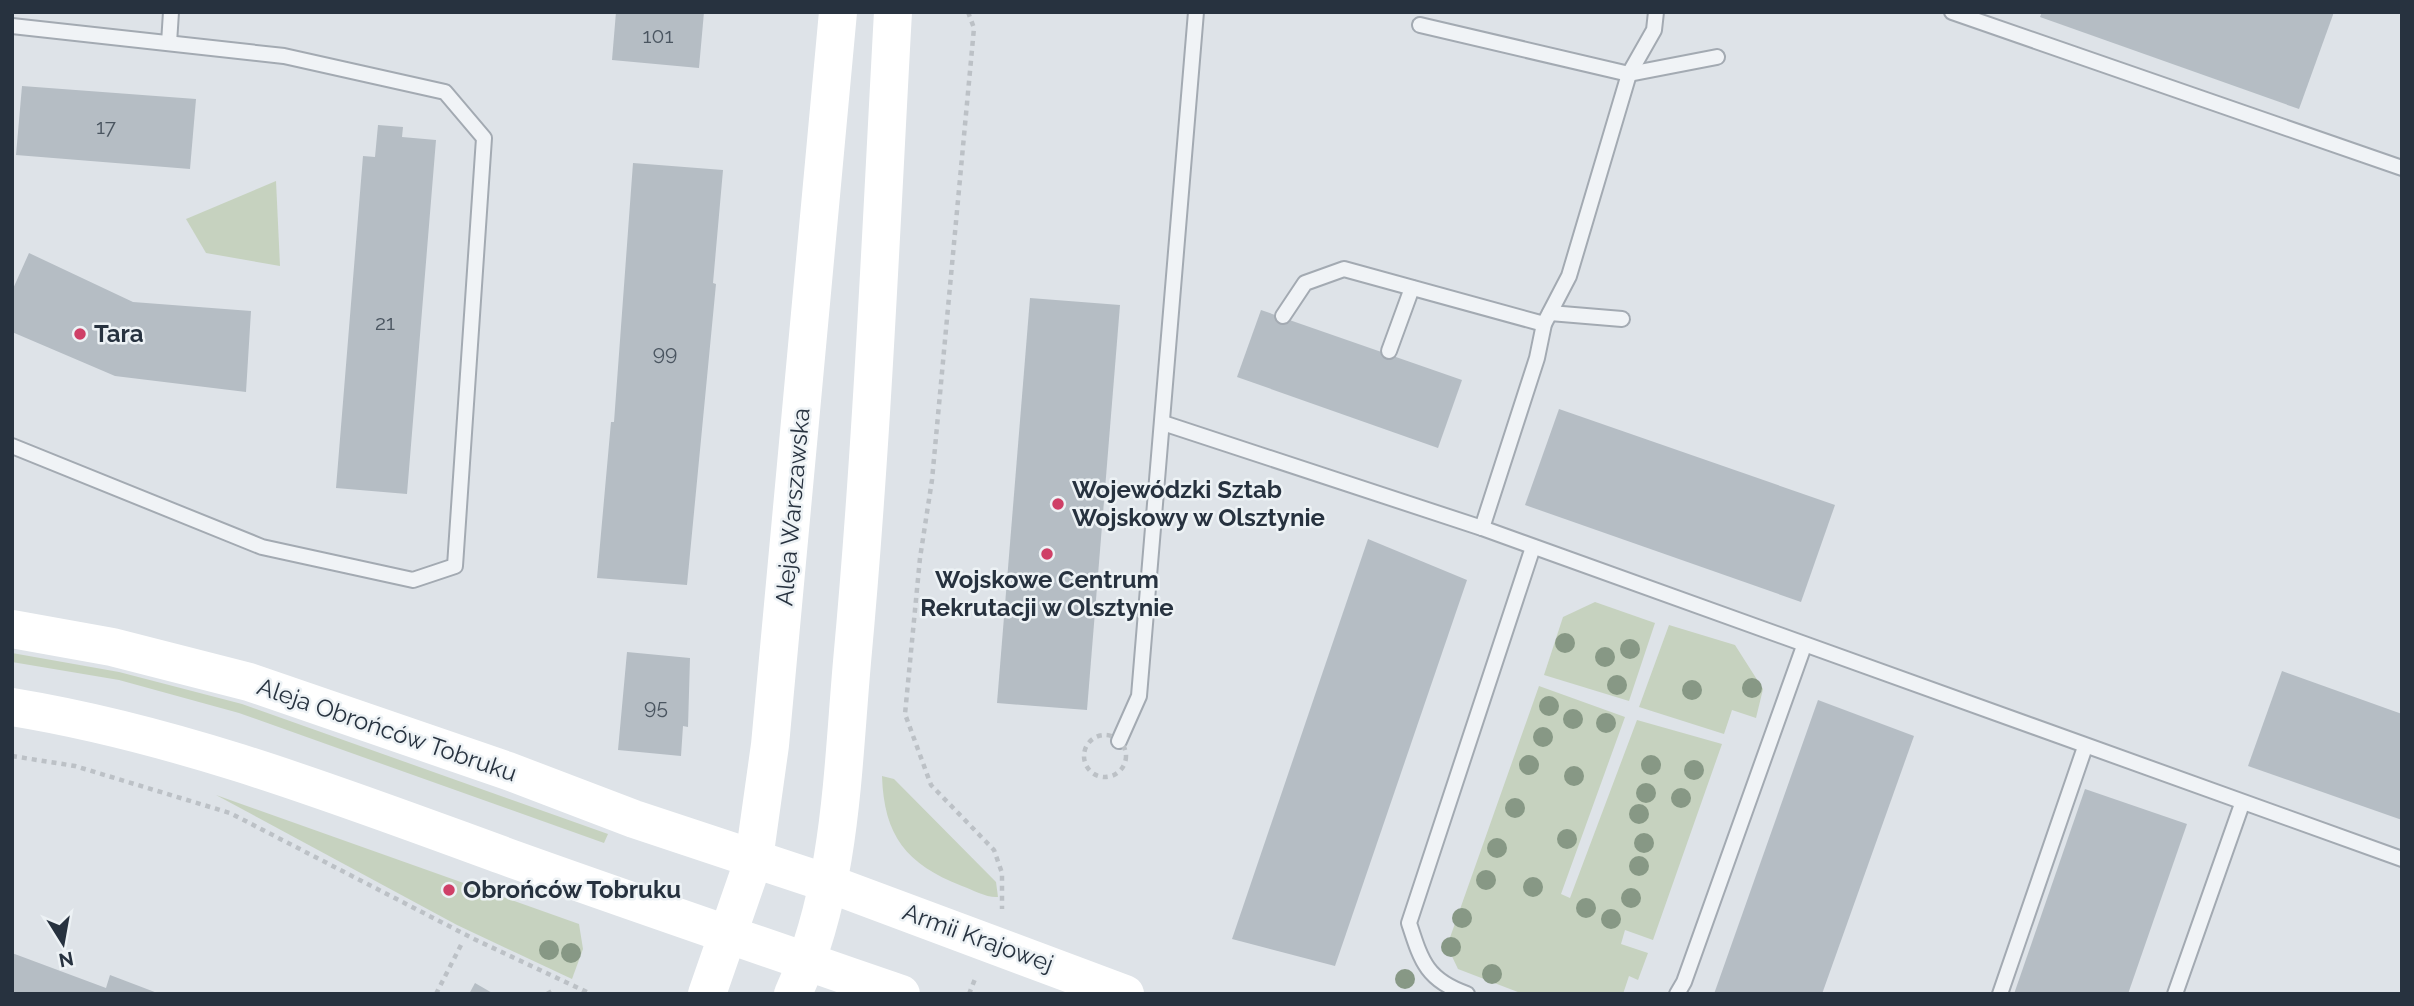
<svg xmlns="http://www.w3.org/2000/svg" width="2414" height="1006" viewBox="0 0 2414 1006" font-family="Raleway,sans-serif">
  <rect width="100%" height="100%" fill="#dee3e8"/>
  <g fill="#c6d2bf">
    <path d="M276,181L280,266L206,253L186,219Z"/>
    <path d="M1595,602L1655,623L1629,701L1544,675L1563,617Z"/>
    <path d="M1669,625L1735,645L1763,689L1756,718L1732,710L1724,734L1639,707Z"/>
    <path d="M12,653L119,672L242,704L608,834L604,843L239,713L119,680L12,662Z"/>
    <path d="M1539,686L1625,717L1561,894L1570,898L1637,720L1722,744L1653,940L1625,930L1621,944L1648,953L1638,980L1629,976L1623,994H1523L1458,969L1447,946Z"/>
    <path d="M882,776L894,779L996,882L998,897C987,898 973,890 962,886C906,864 884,836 882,776Z"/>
    <path d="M216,795L579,924L583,949L572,979L457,925Z"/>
  </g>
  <g fill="#b5bdc4">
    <path d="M616,12H704L699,68L612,60Z"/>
    <path d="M2042,12H2334L2299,109L2040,17Z"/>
    <path d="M22,86L196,99L190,169L16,155Z"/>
    <path d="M378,125L403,127L402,137L436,140L407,494L336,488L363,156L375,157Z"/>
    <path d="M633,163L723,170L713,283L716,284L687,585L597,578L611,422H614Z"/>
    <path d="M29,253L133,302L251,311L246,392L115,376L12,332V291Z"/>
    <path d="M1030,298L1120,305L1087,710L997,703Z"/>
    <path d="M1261,310L1462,380L1438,448L1237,377Z"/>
    <path d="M1559,409L1835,505L1801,602L1525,505Z"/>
    <path d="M1368,539L1467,580L1335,966L1232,939Z"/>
    <path d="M627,652L690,658L688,727L683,726L681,756L618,750Z"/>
    <path d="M2282,671L2402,714V820L2248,766Z"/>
    <path d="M1818,700L1914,736L1822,994H1714Z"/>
    <path d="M2085,789L2187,824L2128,994H2014Z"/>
    <path d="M12,953L106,988L110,975L160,994H12Z"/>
    <path d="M475,983L494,994H469Z"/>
  </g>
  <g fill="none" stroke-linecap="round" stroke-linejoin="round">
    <g stroke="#a3aab2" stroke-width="18">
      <g id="lane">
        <path d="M1952,12L2402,168"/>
        <path d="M1420,25L1629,74L1717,57"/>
        <path d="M12,26L284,56L445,92L484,138L455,566L413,580L262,547L12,446"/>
        <path d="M169,43L171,12"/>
        <path d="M1550,313L1622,319"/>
        <path d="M1283,316L1305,283L1344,269L1544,324"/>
        <path d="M1389,351L1412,288"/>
        <path d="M1163,423L1482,528L2402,859"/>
        <path d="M1482,528L1537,358L1544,324L1569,276L1629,74L1654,30L1656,12"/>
        <path d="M1119,741L1139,696L1196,12"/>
        <path d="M1467,994C1426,980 1421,960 1409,923L1533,547"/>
        <path d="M1677,994L1684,982L1804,646"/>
        <path d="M2000,994L2085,747"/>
        <path d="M2175,994L2242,804"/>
      </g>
    </g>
    <g stroke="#bcc1c6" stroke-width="4.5" stroke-dasharray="5 5" stroke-linecap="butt">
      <path d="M968,12L974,28L932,480L920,558L905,714L931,785L994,850L1002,873V909"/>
      <circle cx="1105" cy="756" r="21"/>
      <path d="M12,756L75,766L230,813L474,939L591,994"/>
      <path d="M436,994L461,945"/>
      <path d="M547,994L554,990"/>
      <path d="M969,994L975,979"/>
    </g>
    <use href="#lane" stroke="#f0f3f6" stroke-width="14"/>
    <g stroke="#fff" stroke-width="38">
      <path d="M12,629L112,647L249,682L508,771L634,819L830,884L1125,994"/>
      <path d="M12,707C183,735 345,798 507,857C638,904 770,949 901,994"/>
      <path d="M707,994L754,859L770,745L838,12"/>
      <path d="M793,994C841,888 842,776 852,662C872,446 881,229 893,12"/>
    </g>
  </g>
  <g fill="#879885">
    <circle cx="1565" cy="643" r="10"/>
    <circle cx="1630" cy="649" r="10"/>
    <circle cx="1605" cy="657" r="10"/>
    <circle cx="1617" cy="685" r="10"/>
    <circle cx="1752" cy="688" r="10"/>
    <circle cx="1692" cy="690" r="10"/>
    <circle cx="1549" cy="706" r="10"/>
    <circle cx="1573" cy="719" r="10"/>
    <circle cx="1606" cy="723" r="10"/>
    <circle cx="1543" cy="737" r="10"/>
    <circle cx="1529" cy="765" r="10"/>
    <circle cx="1651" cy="765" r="10"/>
    <circle cx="1694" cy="770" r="10"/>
    <circle cx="1574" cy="776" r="10"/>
    <circle cx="1646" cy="793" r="10"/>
    <circle cx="1681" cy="798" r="10"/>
    <circle cx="1515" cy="808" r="10"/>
    <circle cx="1639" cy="814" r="10"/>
    <circle cx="1567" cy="839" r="10"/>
    <circle cx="1644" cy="843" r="10"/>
    <circle cx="1497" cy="848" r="10"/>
    <circle cx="1639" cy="866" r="10"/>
    <circle cx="1486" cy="880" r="10"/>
    <circle cx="1533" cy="887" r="10"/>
    <circle cx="1631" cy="898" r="10"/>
    <circle cx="1586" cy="908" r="10"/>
    <circle cx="1462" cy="918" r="10"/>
    <circle cx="1611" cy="919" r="10"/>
    <circle cx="1451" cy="947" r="10"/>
    <circle cx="549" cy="950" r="10"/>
    <circle cx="571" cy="953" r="10"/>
    <circle cx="1492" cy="974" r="10"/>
    <circle cx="1405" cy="979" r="10"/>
  </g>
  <g fill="#cf4067" stroke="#edf2f5" stroke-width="2.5">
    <circle cx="80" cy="334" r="7"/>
    <circle cx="1058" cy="504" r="7"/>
    <circle cx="1047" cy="554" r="7"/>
    <circle cx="449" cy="890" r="7"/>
  </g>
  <g text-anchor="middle" stroke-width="5" stroke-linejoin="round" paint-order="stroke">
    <g font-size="21" fill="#4a5560">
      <text x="658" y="43">101</text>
      <text x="106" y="134">17</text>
      <text x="385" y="330">21</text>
      <text x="665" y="360">99</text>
      <text x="656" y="714">95</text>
    </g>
    <g font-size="24" font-weight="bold" fill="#27323f" stroke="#edf2f5" text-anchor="start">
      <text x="94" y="342">Tara</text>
      <text x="1072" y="498">Wojewódzki Sztab<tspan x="1072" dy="28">Wojskowy w Olsztynie</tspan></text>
      <text x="1047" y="588" text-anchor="middle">Wojskowe Centrum<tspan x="1047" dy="28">Rekrutacji w Olsztynie</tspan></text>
      <text x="463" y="898">Obrońców Tobruku</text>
    </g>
    <g font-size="24" fill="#27323f" stroke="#edf2f5">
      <text transform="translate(793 507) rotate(-85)" y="8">Aleja Warszawska</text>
      <text transform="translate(387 730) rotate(19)" y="8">Aleja Obrońców Tobruku</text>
      <text transform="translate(978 938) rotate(20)" y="8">Armii Krajowej</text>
    </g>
  </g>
  <rect width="2414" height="1006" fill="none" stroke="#27323f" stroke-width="28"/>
  <g transform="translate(63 943) rotate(169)" stroke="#edf2f5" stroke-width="5" paint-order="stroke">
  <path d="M0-5L12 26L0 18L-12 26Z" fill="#27323f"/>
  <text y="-10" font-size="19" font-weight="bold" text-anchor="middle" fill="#27323f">N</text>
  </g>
</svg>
